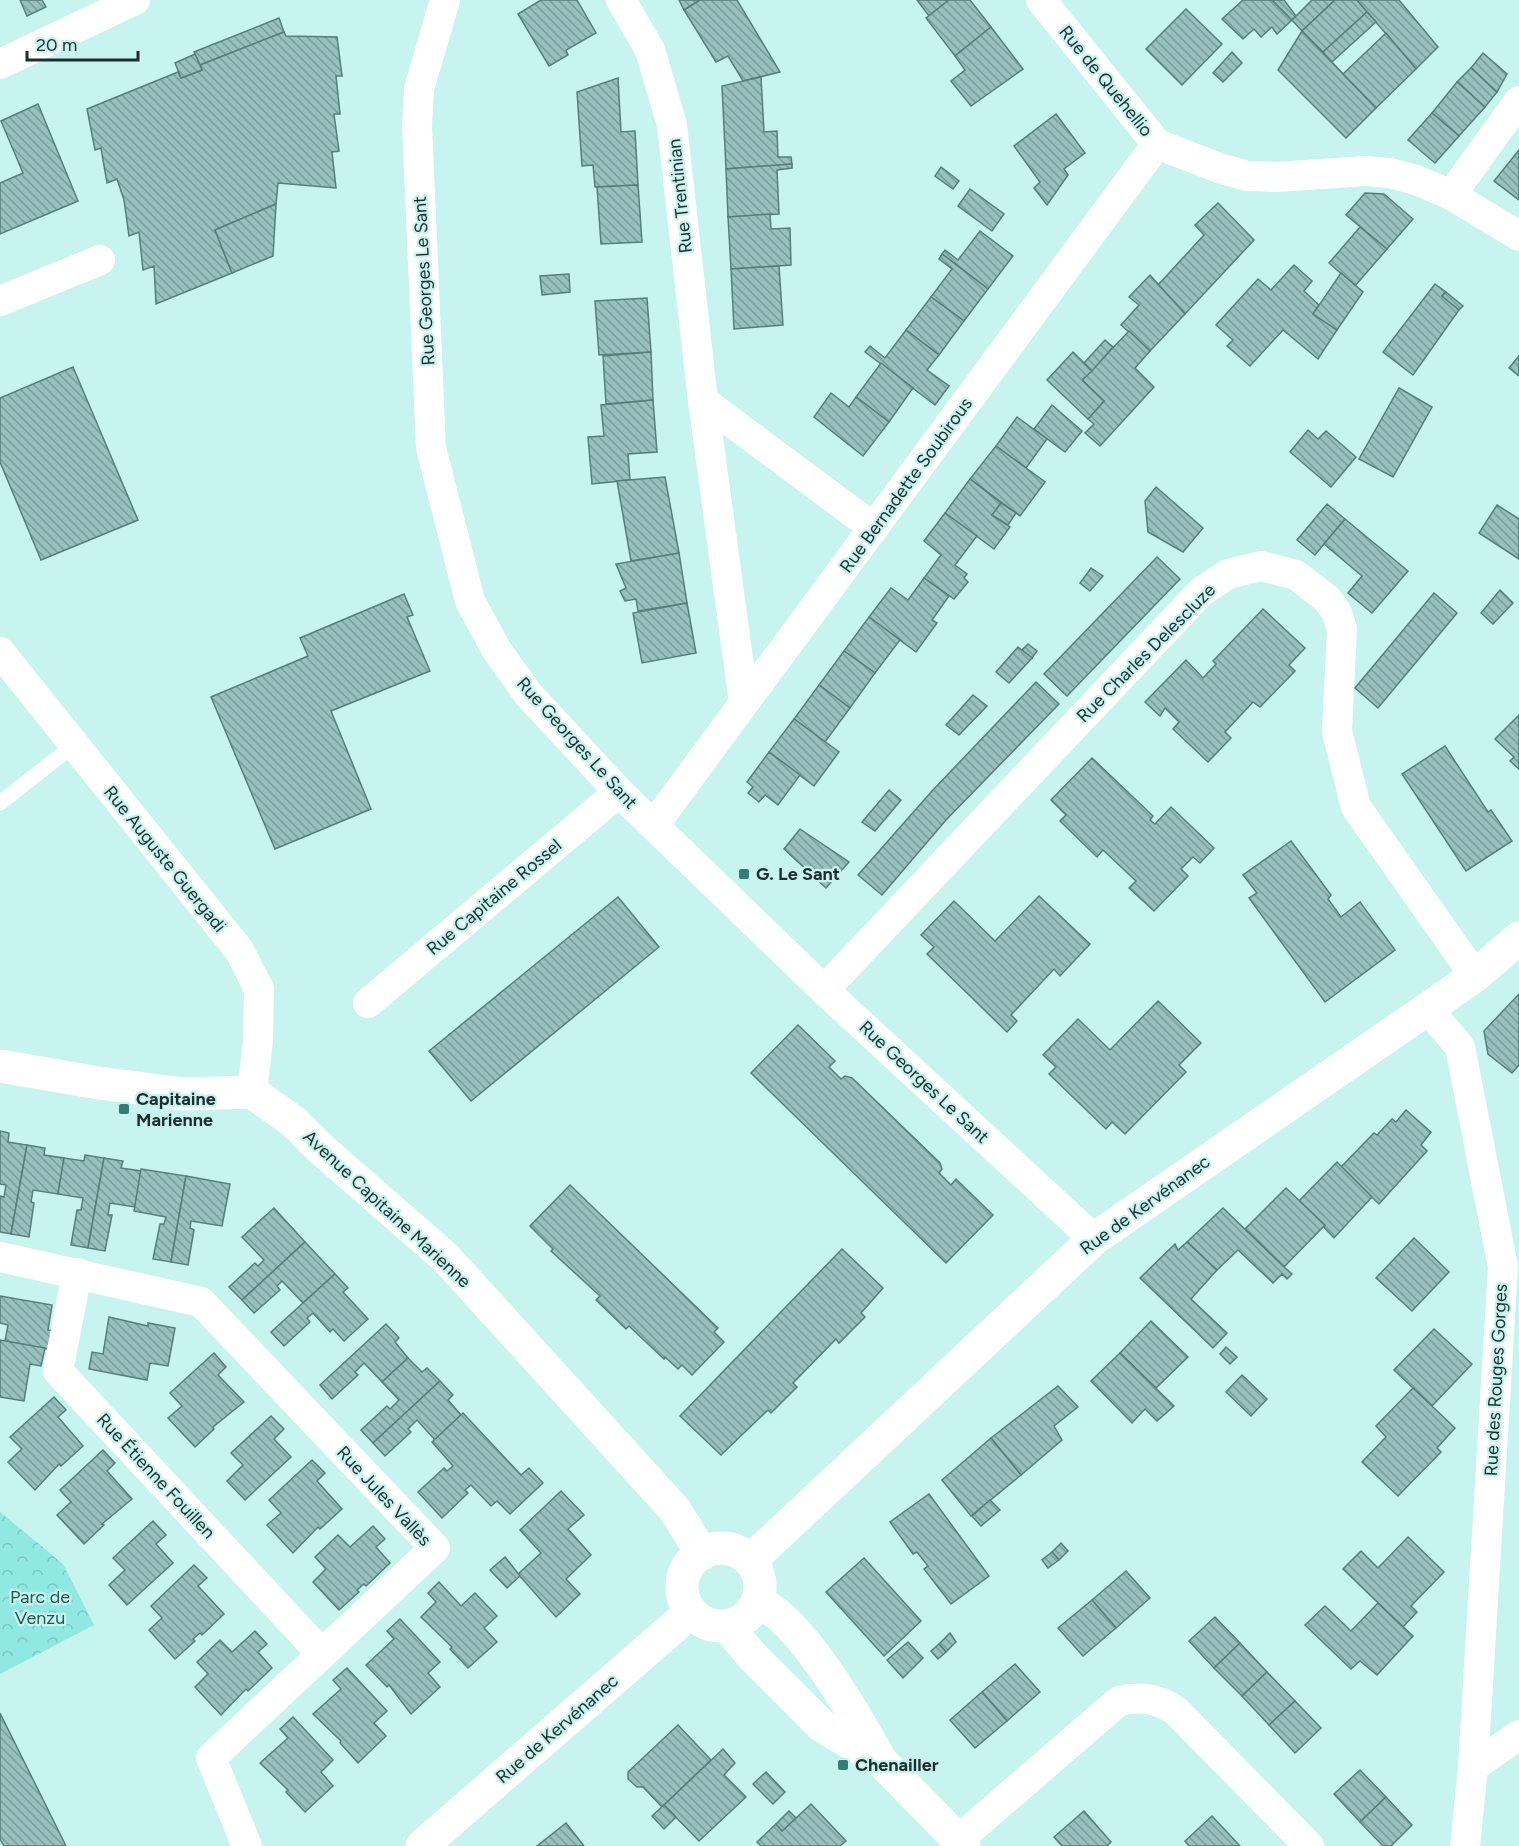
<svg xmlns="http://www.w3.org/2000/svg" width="1519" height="1846" viewBox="0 0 1519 1846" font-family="Figtree,sans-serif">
  <defs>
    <pattern id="park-crowns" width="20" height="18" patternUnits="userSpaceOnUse" patternTransform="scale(1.5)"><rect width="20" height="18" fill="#8fe8e1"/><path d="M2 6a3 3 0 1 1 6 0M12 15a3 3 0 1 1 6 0" fill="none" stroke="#7bc7c1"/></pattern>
    <pattern id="building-back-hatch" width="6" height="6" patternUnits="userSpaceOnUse" patternTransform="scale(1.5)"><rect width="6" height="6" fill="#97c1be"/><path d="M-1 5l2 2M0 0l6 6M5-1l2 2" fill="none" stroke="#7b9d9b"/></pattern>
  </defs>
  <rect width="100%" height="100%" fill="#c8f4f0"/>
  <path fill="url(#park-crowns)" d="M0,1512L63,1564L94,1625L0,1674Z"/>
  <g fill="url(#building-back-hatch)" stroke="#567e7b" stroke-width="1.5">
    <path d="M20,0H42L46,7L27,16Z"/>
    <path d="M541,0H577L596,33L566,50L568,55L549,66L518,14Z"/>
    <path d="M679,0H700L684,10Z"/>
    <path d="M700,0H737L780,72L743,81L728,56L716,62L684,10Z"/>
    <path d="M917,0H949L929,16Z"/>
    <path d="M949,0H970L991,27L955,56L926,18Z"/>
    <path d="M1243,0H1272L1292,20L1277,34L1272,27L1261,37L1254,29L1243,39L1222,19Z"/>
    <path d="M1272,0H1284L1296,16L1292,20Z"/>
    <path d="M1312,0H1335L1302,31L1292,20Z"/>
    <path d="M1335,0H1357L1367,12L1323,52L1302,31Z"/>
    <path d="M1357,0H1399L1438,47L1416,69Z"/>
    <path d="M1186,9L1222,44L1182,85L1146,49Z"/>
    <path d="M1367,12L1376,22L1332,62L1323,52Z"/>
    <path d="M279,18L284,32L200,65L194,52Z"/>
    <path d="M991,27L1023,69L971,106L951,81L965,70L955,56Z"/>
    <path d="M1302,31L1376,108L1346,138L1278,70Z"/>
    <path d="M284,32L286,36L337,37L342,76H336L340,114H334L339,151L332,152L336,188L278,183L276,204L215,230L232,273L156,304L154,266L143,270L139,232L129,236L124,200L117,179L107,183L101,148L95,150L87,109L178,72L181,78L202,70L200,65Z"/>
    <path d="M1386,33L1416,69L1376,108L1343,74Z"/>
    <path d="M1232,52L1242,63L1223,82L1213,73Z"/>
    <path d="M1483,53L1507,74L1497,92L1471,68Z"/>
    <path d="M195,54L202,70L181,78L175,63Z"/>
    <path d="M1471,68L1497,92L1485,107L1457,82Z"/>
    <path d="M761,77L764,132L777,131L778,157H791L792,164L726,169L722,86Z"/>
    <path d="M618,78L621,132L635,131L638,185L595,187L593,165L582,166L577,92Z"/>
    <path d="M1457,82L1485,107L1459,136L1432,113Z"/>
    <path d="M38,104L78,201L0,234V183L23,173L1,121Z"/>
    <path d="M1432,113L1459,136L1435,163L1408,140Z"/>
    <path d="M1056,114L1085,153L1064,169L1068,175L1047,205L1034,188L1040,182L1014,146Z"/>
    <path d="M1519,150V200L1494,181Z"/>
    <path d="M792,164V168L777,170L779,214L728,217L726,169Z"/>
    <path d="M941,167L959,181L953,189L935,176Z"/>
    <path d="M638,185L642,242L601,244L597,187Z"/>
    <path d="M970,189L1004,214L992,231L958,206Z"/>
    <path d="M1365,193L1384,194L1413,219L1387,249L1346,215Z"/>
    <path d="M1218,203L1254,240L1185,314L1158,285L1204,235L1195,225Z"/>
    <path d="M276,204L273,256L232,273L215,230Z"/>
    <path d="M770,214L771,229L790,228L791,265L731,269L728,217Z"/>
    <path d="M1360,227L1387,249L1355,286L1329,263Z"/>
    <path d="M980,231L1013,256L988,289L942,254L945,250L958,260Z"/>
    <path d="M942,254L988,289L964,321L931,297L952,269L939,259Z"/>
    <path d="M1294,265L1312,281L1304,291L1319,305L1313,314L1337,330L1318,359L1283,330L1250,366L1227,346L1233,340L1216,325L1258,279L1271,290Z"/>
    <path d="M779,266L783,325L734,329L731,269Z"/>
    <path d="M1341,273L1363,292L1337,330L1313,314Z"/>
    <path d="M569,274L570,292L542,295L540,276Z"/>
    <path d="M1150,275L1185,314L1150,351L1121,325L1139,305L1129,297Z"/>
    <path d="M1435,284L1446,292L1442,296L1459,310L1413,375L1383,352Z"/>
    <path d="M1446,292L1463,306L1459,310L1442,296Z"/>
    <path d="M931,297L964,321L939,355L906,330Z"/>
    <path d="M647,298L651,352L599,355L595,301Z"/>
    <path d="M906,330L939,355L927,370L949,386L935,405L865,352L870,346L885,358Z"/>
    <path d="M1129,331L1150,351L1135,368L1154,387L1100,446L1085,433L1094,424L1088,419L1104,401L1082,380Z"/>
    <path d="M1105,340L1113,347L1092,371L1084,363Z"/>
    <path d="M651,352L653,400L606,404L603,356Z"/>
    <path d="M1073,352L1092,371L1082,380L1104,401L1088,419L1047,380Z"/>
    <path d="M1519,356V376L1509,368Z"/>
    <path d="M881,363L913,388L889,422L856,397Z"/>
    <path d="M73,367L138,520L41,560L0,462V398Z"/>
    <path d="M1399,388L1432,407L1393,477L1359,459Z"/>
    <path d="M831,393L849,407L856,397L889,422L863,456L814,417Z"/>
    <path d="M653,400L657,452L628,454L630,480L592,484L588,437L604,436L601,405Z"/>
    <path d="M1052,405L1082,431L1065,452L1034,429Z"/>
    <path d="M1017,417L1047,439L1026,468L996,446Z"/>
    <path d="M1308,430L1318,439L1326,431L1356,457L1331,487L1290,452Z"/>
    <path d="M996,446L1045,482L1020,516L970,479Z"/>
    <path d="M665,477L679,553L631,561L617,481Z"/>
    <path d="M970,479L1001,503L992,515L1010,527L994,549L945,513Z"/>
    <path d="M1156,487L1203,528L1183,552L1148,532L1145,501Z"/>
    <path d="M1001,503L1016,513L1008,525L992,515Z"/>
    <path d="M1327,504L1345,519L1315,555L1297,540Z"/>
    <path d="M1497,505L1519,519V559L1479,533Z"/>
    <path d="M945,513L977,536L955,565L967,574L964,578L968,582L954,599L924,578L941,555L924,541Z"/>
    <path d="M1345,519L1408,571L1372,613L1348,593L1362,576L1324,544Z"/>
    <path d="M679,553L687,603L638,611L636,599L625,601L620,591L626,588L616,564Z"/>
    <path d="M1157,557L1180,579L1067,696L1044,674Z"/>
    <path d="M1091,568L1103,576L1090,591L1080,583Z"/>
    <path d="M924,578L949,596L932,620L937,623L916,652L869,617L891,588L908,600Z"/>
    <path d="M1500,590L1513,603L1493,624L1481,613Z"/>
    <path d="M1434,593L1457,613L1378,708L1355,688Z"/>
    <path d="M404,594L413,615L407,617L430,671L331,711L371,809L275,849L211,697L308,656L300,638Z"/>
    <path d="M687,603L696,653L642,663L633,613Z"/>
    <path d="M1263,609L1305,648L1289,665L1295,671L1260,707L1253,702L1225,732L1231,738L1208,762L1173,729L1179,722L1165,708L1160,716L1145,702L1186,660L1203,678L1216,664L1213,661Z"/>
    <path d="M869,617L900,640L875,673L844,651Z"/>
    <path d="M1028,644L1037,651L1032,658L1022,650Z"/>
    <path d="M1018,647L1032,658L1009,683L996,672Z"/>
    <path d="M844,651L875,673L850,708L819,685Z"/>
    <path d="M1036,682L1059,704L946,820L882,895L858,875L932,791Z"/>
    <path d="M819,685L850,708L825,742L794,719Z"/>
    <path d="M973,695L987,706L959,735L946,725Z"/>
    <path d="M1519,715V769L1510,761L1514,757L1495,739Z"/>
    <path d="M794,719L839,752L814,786L769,752Z"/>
    <path d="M1445,746L1488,812L1491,810L1512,841L1466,871L1402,774Z"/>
    <path d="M769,752L800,775L778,805L765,795L759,802L748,793L753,787L747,782Z"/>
    <path d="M1092,758L1153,816L1150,820L1155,824L1171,807L1214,848L1200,863L1193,857L1181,869L1188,876L1154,911L1129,888L1136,881L1103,850L1097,857L1060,821L1066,815L1051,800Z"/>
    <path d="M889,790L901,800L875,831L862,822Z"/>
    <path d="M800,829L849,862L826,888L784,849Z"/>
    <path d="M1291,841L1331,895L1328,899L1341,917L1360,902L1395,950L1325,1002L1249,898L1257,893L1243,875Z"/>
    <path d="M1039,896L1090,944L1060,976L1054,969L1011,1015L1017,1021L1007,1032L927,954L934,947L921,935L954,901L995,941Z"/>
    <path d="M618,897L659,947L471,1101L429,1051Z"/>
    <path d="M1519,994V1065L1512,1073L1488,1054L1484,1031Z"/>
    <path d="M1158,1001L1201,1043L1179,1065L1186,1072L1125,1134L1112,1122L1106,1129L1049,1074L1056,1067L1043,1055L1078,1019L1110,1050Z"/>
    <path d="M798,1025L835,1061L829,1067L841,1079L845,1076L852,1078L940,1163L942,1169L939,1173L951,1185L956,1179L993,1215L946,1263L751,1073Z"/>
    <path d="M1406,1110L1431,1132L1421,1145L1427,1151L1379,1204L1341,1167L1374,1133L1377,1135L1392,1119L1396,1122Z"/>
    <path d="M0,1131L9,1133L8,1142L27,1145L11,1234L0,1232V1196L4,1197L6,1185L0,1184Z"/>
    <path d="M27,1145L45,1148L44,1155L64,1158L58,1194L33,1190L31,1202L34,1203L29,1237L11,1234Z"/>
    <path d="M85,1155L104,1158L88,1248L71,1245L77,1210H81L83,1198L58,1194L64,1158L84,1161Z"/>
    <path d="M104,1158L123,1161L121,1168L141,1171L135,1207L110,1203L108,1215H112L105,1251L88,1248Z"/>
    <path d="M1337,1162L1372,1197L1334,1238L1299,1201Z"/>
    <path d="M141,1169L186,1176L171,1262L153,1259L160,1224H164L166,1217L134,1211Z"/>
    <path d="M186,1176L230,1184L222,1226L191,1221L190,1228L194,1230L188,1265L171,1262Z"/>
    <path d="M570,1185L718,1328L714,1332L724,1342L692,1375L682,1365L678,1369L665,1357L664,1359L629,1326L626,1329L596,1300L600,1296L551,1251L553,1249L530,1226Z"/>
    <path d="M1286,1188L1325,1225L1284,1267L1245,1229Z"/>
    <path d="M274,1208L305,1242L242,1300L229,1287L255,1263L258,1266L264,1260L242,1237Z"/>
    <path d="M1223,1208L1284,1267L1292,1274L1287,1279L1282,1274L1273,1283L1238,1250L1217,1270L1187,1242Z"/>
    <path d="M1414,1238L1449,1272L1412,1311L1376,1278Z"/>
    <path d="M305,1242L335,1274L303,1303L282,1281L277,1286L280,1290L254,1313L242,1300Z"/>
    <path d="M1187,1242L1217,1270L1191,1299L1227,1333L1213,1348L1140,1278L1175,1244L1178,1250Z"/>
    <path d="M842,1249L883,1288L861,1313L865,1317L839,1343L836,1339L793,1383L797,1387L771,1413L768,1410L721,1455L680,1416Z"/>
    <path d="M335,1274L348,1288L343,1292L368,1319L344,1341L333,1329L330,1332L313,1313L307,1318L310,1322L284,1346L271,1332Z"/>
    <path d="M0,1296L52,1305L48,1330L62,1332L58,1351L5,1341L8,1325L0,1323Z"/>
    <path d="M109,1317L148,1326V1323L175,1328L168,1366L150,1363L147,1380L89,1369L92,1352L103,1354Z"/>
    <path d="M1151,1321L1188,1357L1156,1388L1120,1353Z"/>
    <path d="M386,1324L399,1338L395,1342L408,1358L382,1382L364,1363L355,1372L358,1375L332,1399L320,1385Z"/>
    <path d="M1434,1329L1472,1364L1432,1406L1394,1370Z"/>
    <path d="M0,1340L45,1348L41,1366L30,1364L24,1401L0,1397Z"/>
    <path d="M1226,1347L1237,1357L1230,1364L1220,1354Z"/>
    <path d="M214,1353L226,1367L218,1375L244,1402L213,1427L214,1429L195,1447L168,1418L182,1406L170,1393Z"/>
    <path d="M1120,1353L1174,1406L1157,1421L1145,1409L1132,1423L1091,1381Z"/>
    <path d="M408,1358L422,1372L427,1368L440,1381L373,1443L361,1430L387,1406L390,1409L399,1400L382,1382Z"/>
    <path d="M1242,1375L1267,1399L1251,1416L1226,1392Z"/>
    <path d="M440,1381L453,1395L448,1400L461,1415L435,1440L417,1420L408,1429L411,1432L385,1456L373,1443Z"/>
    <path d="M1058,1386L1078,1407L1054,1426L1062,1440L1021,1475L991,1438Z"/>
    <path d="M1413,1388L1455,1428L1437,1448L1441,1452L1398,1496L1362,1462L1386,1437L1376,1426Z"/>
    <path d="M54,1397L66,1410L58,1417L83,1446L61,1466L59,1464L35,1490L8,1462L22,1449L10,1437Z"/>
    <path d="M463,1413L521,1475L529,1468L543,1483L510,1514L497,1501L491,1506L471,1485L465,1490L468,1493L442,1518L418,1492L444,1468L447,1471L453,1466L432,1442Z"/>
    <path d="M271,1416L284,1429L274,1439L291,1457L245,1500L227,1481L243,1465L231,1453Z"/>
    <path d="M991,1438L1021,1475L971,1516L942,1480Z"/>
    <path d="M103,1450L115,1463L107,1471L132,1499L102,1524L104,1525L84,1544L57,1515L71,1502L60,1490Z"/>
    <path d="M312,1460L325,1473L317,1481L342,1509L320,1529L318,1527L293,1553L267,1525L281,1513L269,1500Z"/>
    <path d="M561,1491L584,1515L568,1529L591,1555L566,1579L580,1594L556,1617L518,1574L541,1553L520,1530Z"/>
    <path d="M929,1494L989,1576L951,1604L924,1569L928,1566L917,1552L913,1554L890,1522Z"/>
    <path d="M990,1500L1000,1510L981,1526L972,1516Z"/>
    <path d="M153,1521L166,1535L156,1544L173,1563L127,1605L109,1585L125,1570L113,1558Z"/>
    <path d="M373,1526L385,1539L376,1547L390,1563L366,1586L364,1584L357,1590L359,1592L339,1610L313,1582L326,1569L315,1557L338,1535L350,1547Z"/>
    <path d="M1408,1537L1444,1572L1411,1606L1417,1612L1403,1627L1343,1569L1361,1551L1378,1568Z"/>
    <path d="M1061,1543L1068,1551L1059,1560L1052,1552Z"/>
    <path d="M1052,1552L1059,1560L1048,1568L1042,1560Z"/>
    <path d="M505,1557L520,1576L507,1588L490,1570Z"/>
    <path d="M864,1558L921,1621L884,1656L826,1592Z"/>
    <path d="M194,1565L207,1578L198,1586L224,1614L202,1635L200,1633L193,1639L195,1641L175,1659L149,1630L162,1618L151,1606Z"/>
    <path d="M1126,1571L1150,1598L1116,1628L1092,1600Z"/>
    <path d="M439,1582L461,1606L475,1593L497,1616L484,1628L497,1642L468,1668L450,1649L452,1647L421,1617L436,1602L428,1593Z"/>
    <path d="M1092,1600L1116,1628L1083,1656L1058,1628Z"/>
    <path d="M1378,1603L1413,1636L1377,1675L1360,1661L1351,1669L1305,1625L1325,1606L1351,1631Z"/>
    <path d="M1215,1617L1240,1643L1214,1668L1189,1641Z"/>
    <path d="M400,1619L440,1662L428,1673L440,1687L411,1714L389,1685L387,1687L366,1665L394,1639L387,1631Z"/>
    <path d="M255,1631L267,1644L258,1652L272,1668L248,1691L246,1689L221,1715L195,1687L208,1674L197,1662L220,1640L232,1652Z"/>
    <path d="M950,1633L956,1642L946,1652L939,1644Z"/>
    <path d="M908,1642L923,1658L903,1678L887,1660Z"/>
    <path d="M1240,1643L1267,1672L1242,1696L1214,1668Z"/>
    <path d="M939,1644L946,1652L938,1659L931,1651Z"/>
    <path d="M1015,1664L1040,1692L1007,1721L982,1692Z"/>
    <path d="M347,1668L387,1711L374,1723L386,1736L358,1763L340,1743L341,1741L313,1714L341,1689L333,1680Z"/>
    <path d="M1267,1672L1295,1701L1269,1725L1242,1696Z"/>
    <path d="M982,1692L1007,1721L975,1748L950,1720Z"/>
    <path d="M1295,1701L1321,1728L1295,1753L1269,1725Z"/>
    <path d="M0,1713L66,1846H4L0,1839Z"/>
    <path d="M293,1717L333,1760L321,1772L333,1786L305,1812L286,1792L288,1790L260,1763L288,1738L280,1729Z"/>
    <path d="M678,1725L711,1760L662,1807L643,1787H637L628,1779V1772Z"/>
    <path d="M723,1749L735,1763L724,1775L746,1797L699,1841L664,1805Z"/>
    <path d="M1360,1770L1386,1797L1360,1822L1334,1794Z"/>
    <path d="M766,1772L785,1792L773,1804L753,1784Z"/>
    <path d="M1386,1797L1412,1825L1391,1846H1383L1360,1822Z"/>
    <path d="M811,1804L846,1841L840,1846H761L757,1842L776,1824L782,1831Z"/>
    <path d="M664,1805L676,1817L664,1829L652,1816Z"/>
    <path d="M789,1811L796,1818L782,1831L776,1824Z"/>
    <path d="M1084,1811L1111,1842L1107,1846H1062L1054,1837Z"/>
    <path d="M1212,1816L1240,1846H1189L1185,1841Z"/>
    <path d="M566,1823L584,1846H537Z"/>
  </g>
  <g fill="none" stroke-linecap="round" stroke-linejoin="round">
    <path stroke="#fff" stroke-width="15" d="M0,803L74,745"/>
    <g stroke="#fff" stroke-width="30">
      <path d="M445,0L419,89L417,125L431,448L470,601L496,649L528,694L619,792L824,990L1094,1239"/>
      <path d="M621,0L650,50L672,125L703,401L744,703"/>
      <path d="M1041,0L1157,144L1219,168L1247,176L1277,177L1366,171L1390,173L1416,180L1451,195L1519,236"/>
      <path d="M0,64L135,0"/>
      <path d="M1451,195L1519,101"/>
      <path d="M0,301L100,260"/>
      <path d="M703,401L874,528"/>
      <path d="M0,652L239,950L259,989L258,1041L252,1092"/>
      <path d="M654,825L1157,144"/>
      <path d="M824,990L1201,592L1228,574L1261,566L1296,575L1327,599L1337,613L1342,629L1337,731L1356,807L1475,976"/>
      <path d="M368,1003L619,792"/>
      <path d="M1428,1009L1460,1047L1503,1267L1473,1767"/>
      <path d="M0,1257L201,1302L435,1548L211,1758L247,1846"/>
      <path d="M77,1273L58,1371L322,1654"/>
      <path d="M958,1840L1119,1701C1140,1696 1156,1698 1175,1710L1309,1846"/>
      <path d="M1465,1846L1473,1767L1519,1735"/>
    </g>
    <g stroke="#fff" stroke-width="33">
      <path d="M0,1066L99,1083L183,1094L252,1092L294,1122L321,1149L446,1258L675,1510L702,1554"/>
      <circle cx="721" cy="1587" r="39"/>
      <path d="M750,1561L1094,1239L1475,976L1519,938"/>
      <path d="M758,1602C801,1619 857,1718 880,1759"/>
      <path d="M727,1626L752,1656L822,1726L881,1761L964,1846"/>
      <path d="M422,1846L691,1612"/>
    </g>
  </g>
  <g fill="#347c78" stroke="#c8f4f0" stroke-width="2">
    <rect x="738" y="868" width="12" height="12" rx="3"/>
    <rect x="118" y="1103" width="12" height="12" rx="3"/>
    <rect x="837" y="1759" width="12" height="12" rx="3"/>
  </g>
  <g text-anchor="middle" stroke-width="4.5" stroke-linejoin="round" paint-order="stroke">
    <g font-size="18" fill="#1e2e2d" stroke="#c8f4f0">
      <text transform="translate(1106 81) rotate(51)" y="6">Rue de Quehellio</text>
      <text transform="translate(680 196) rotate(-96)" y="6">Rue Trentinian</text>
      <text transform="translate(424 281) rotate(-93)" y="6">Rue Georges Le Sant</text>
      <text transform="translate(906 485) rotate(-54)" y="6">Rue Bernadette Soubirous</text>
      <text transform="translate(1146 653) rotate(-45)" y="6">Rue Charles Delescluze</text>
      <text transform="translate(577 743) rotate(48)" y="6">Rue Georges Le Sant</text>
      <text transform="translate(165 859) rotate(51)" y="6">Rue Auguste Guergadi</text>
      <text transform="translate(494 897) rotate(-40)" y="6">Rue Capitaine Rossel</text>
      <text transform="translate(924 1082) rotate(43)" y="6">Rue Georges Le Sant</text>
      <text transform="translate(1145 1205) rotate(-36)" y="6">Rue de Kervénanec</text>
      <text transform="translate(387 1209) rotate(43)" y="6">Avenue Capitaine Marienne</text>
      <text transform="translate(1496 1380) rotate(-87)" y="6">Rue des Rouges Gorges</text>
      <text transform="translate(156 1476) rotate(47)" y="6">Rue Étienne Fouillen</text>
      <text transform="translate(384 1496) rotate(47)" y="6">Rue Jules Vallès</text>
      <text transform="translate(557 1729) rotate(-41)" y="6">Rue de Kervénanec</text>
    </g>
    <g font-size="18" font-weight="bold" fill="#1e2e2d" stroke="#c8f4f0" text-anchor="start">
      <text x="756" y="880">G. Le Sant</text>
      <text x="136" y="1105">Capitaine<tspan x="136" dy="21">Marienne</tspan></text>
      <text x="855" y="1771">Chenailler</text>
    </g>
    <g font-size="18" fill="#225956" stroke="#c8f4f0">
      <text x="40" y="1603">Parc de<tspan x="40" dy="21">Venzu</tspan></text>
    </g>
  </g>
  <path d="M27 51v9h111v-9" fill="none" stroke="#1e2e2d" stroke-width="3"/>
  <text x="36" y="51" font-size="18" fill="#1e2e2d" stroke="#c8f4f0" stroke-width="4.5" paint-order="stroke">20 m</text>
</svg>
